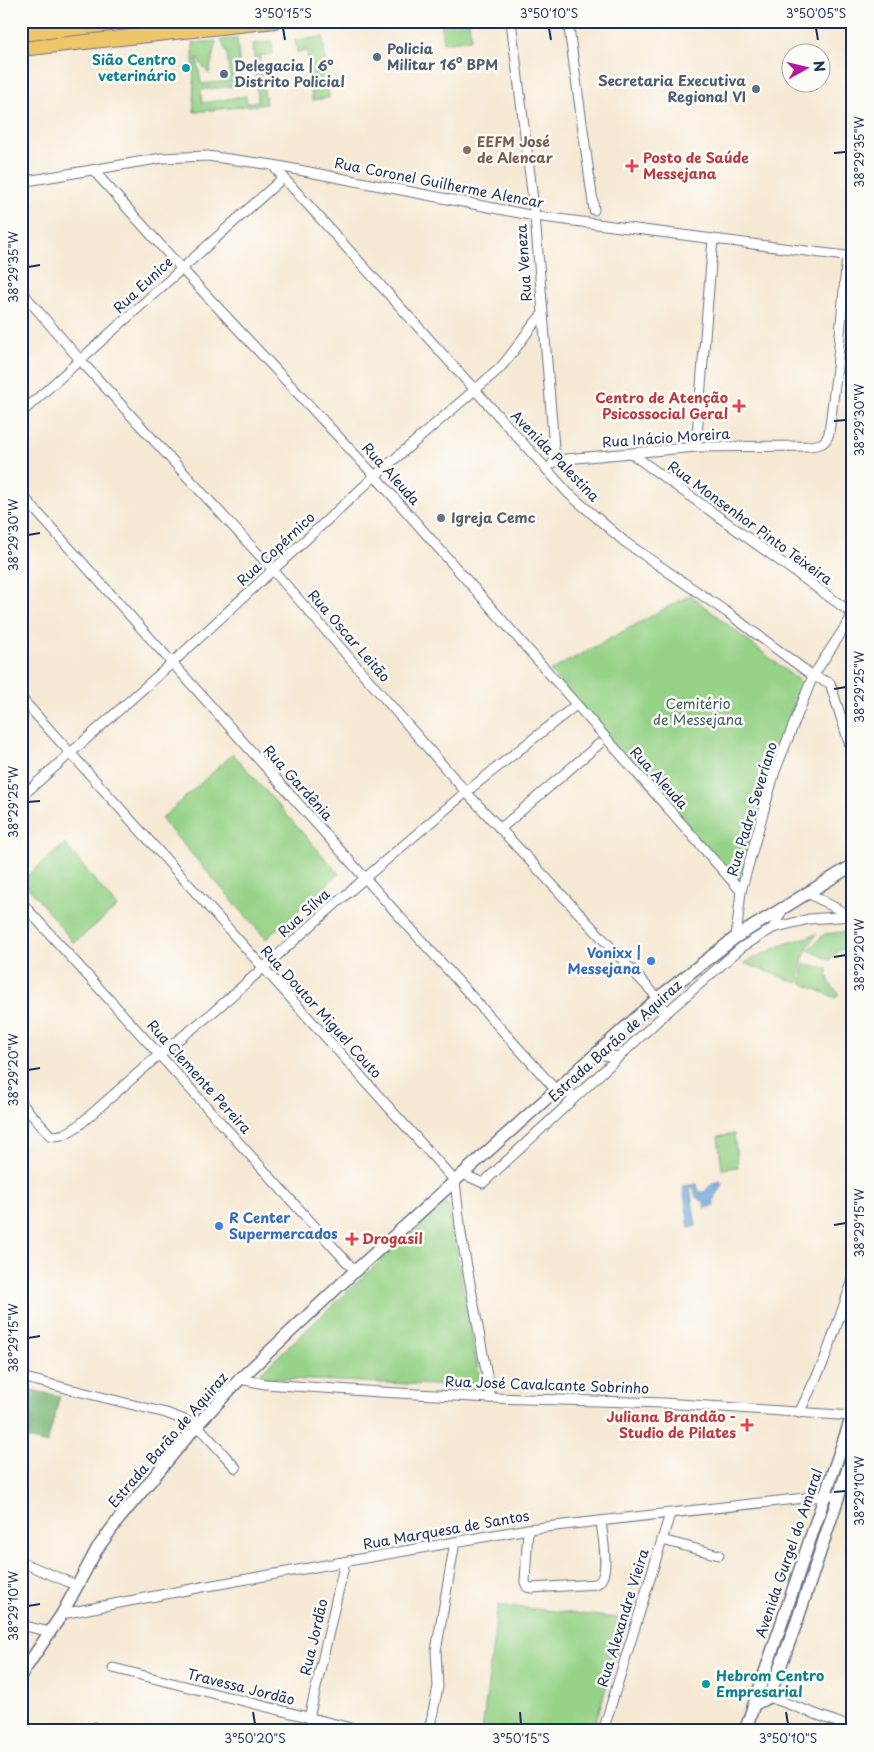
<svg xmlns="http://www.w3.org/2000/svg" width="874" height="1752" viewBox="0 0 874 1752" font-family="'Playpen Sans',sans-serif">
  <rect width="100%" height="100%" fill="#fdfcf7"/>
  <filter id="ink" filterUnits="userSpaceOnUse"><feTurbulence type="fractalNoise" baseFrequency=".02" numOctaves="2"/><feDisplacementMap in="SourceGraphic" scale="10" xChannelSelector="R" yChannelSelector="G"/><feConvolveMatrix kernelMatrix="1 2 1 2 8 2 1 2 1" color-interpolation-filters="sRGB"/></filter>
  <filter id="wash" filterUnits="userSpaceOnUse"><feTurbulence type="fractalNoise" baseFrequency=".0096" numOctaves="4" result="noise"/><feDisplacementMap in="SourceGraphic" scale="20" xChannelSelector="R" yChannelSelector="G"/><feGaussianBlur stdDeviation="1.12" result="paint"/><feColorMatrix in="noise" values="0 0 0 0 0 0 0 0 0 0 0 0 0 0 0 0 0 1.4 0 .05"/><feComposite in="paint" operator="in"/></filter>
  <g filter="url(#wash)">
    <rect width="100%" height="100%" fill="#f6e9d4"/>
    <g fill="#96d287" stroke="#588072">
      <path d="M441,21H469L471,39L443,43Z"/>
      <path d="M323,37L329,98L312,100L307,51L297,52L295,40Z"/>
      <path d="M237,39L241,81L248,80L249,84L201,90L202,103L246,96V103L258,101L253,44L272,42L273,54L259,56L266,104L194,112L193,43L216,41L209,74L197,58L201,84L230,81L227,53L221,40Z"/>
      <path d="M690,595L803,684L769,768L737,891L550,671Z"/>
      <path d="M233,754L339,874L266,939L161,819Z"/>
      <path d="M65,844L117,907L74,943L22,880Z"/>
      <path d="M853,931V948L839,950L830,960L808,950L824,934Z"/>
      <path d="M817,934C803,951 802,962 798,983L744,963L782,945Z"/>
      <path d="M804,964L827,968C827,979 830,986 839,993L836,998L801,983Z"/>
      <path d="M734,1134L738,1167L722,1169L718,1137Z"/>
      <path d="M444,1202L448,1204L481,1387L264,1378L259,1374Z"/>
      <path d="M498,1605L627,1619L593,1731H482Z"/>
    </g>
    <path fill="#78b474" stroke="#4a7269" d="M21,1388L60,1396L47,1444L21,1437Z"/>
    <path fill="#6ba4da" stroke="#436a9c" d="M720,1181L723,1185L713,1201L714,1206L705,1208L704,1202L696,1197L693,1187H690L696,1226L689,1228L683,1186L697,1184L699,1192H705L712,1183Z"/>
  </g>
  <g filter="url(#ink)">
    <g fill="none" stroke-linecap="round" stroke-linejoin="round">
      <g stroke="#687087" stroke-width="11">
        <g id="minor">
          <path d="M511,21L535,216L555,460L552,464"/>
          <path d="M568,21L594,210"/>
          <path d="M273,166L568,493L625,542L728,613L813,676L830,683L853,755"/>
          <path d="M94,171L181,268L375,476L741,891"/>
          <path d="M21,182L162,158L207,156L273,165L535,216L853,257"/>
          <path d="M21,291L81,361L273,570L466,792L658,998L666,1013"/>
          <path d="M21,413L284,177"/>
          <path d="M696,447L713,239"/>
          <path d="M632,454L853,614"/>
          <path d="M555,460L696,447L809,446C820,445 826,444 829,433L837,368L847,256"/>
          <path d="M21,494L365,878L556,1090L576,1096"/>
          <path d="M21,698L455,1181L461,1234L491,1398"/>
          <path d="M21,797L172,663L375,476L499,369C515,352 526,331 542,315"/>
          <path d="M500,829L599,744"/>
          <path d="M808,893L852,917"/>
          <path d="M21,902L355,1271"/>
          <path d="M773,928L809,919L852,916"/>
          <path d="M736,937L741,891L775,771L813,676L853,615"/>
          <path d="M596,1054L618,1057"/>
          <path d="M21,1103L50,1135C60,1138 69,1132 78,1126L160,1054L211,1014L365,878L466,792L576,705"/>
          <path d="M463,1174L483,1183L666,1013L742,947L773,928L783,909"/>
          <path d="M21,1377L166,1413L197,1425L236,1468"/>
          <path d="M240,1379L265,1384L380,1392L491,1398L664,1403L853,1416"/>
          <path d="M799,1413L824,1361L853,1280"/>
          <path d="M528,1529L525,1582L527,1587L532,1588L596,1584C612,1578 602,1535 601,1521"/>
          <path d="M662,1540L719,1555"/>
          <path d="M21,1562L76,1585"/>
          <path d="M62,1614L202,1587L528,1529L831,1495"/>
          <path d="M21,1625L50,1632"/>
          <path d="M113,1668L363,1731"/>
          <path d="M764,1695L853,1728"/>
          <path d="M309,1718L345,1562"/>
          <path d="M94,1731L95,1727"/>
          <path d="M429,1731L438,1687L436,1651L455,1542"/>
          <path d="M603,1731L670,1514"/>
        </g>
      </g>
      <g stroke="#687087" stroke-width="14">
        <g id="tertiary">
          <path d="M21,1675L62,1614L97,1549L118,1520L197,1425L240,1379L355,1271L658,998L736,937L853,865"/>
          <path d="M755,1704L769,1697L797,1621L853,1453"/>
          <path d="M745,1731L853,1413"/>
        </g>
      </g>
      <g stroke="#687087" stroke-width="16">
        <g id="primary">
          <path d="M21,34L139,21"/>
          <path d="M21,49L275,21"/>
        </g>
      </g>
      <use href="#minor" stroke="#fff" stroke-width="9"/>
      <use href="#tertiary" stroke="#fff" stroke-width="11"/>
      <use href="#primary" stroke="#eec569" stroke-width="14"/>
    </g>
  </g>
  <path fill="none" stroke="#1b2f5e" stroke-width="2" d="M283,28L285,40M549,28L551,40M816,28L818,40M834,153L846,152M28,267L40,265M834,421L846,420M28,535L40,533M834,689L846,687M28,802L40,801M834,957L846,955M28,1070L40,1068M834,1225L846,1223M28,1338L40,1336M834,1492L846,1491M28,1606L40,1604M253,1712L255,1724M520,1712L521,1724M786,1712L788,1724"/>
  <g fill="#5c6f8a" stroke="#fdfcf7" stroke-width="2">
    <circle cx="377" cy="57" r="5"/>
    <circle cx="224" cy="74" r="5"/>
    <circle cx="756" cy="89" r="5"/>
  </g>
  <g fill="#0f9aa8" stroke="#fdfcf7" stroke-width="2">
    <circle cx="186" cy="68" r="5"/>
    <circle cx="706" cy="1684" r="5"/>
  </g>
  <circle fill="#8d6e63" stroke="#fdfcf7" stroke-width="2" cx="467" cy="150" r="5"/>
  <g fill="#e0444e" stroke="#fdfcf7" stroke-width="2">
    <path d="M629.5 158.5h5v5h5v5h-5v5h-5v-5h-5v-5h5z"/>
    <path d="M736.5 398.5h5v5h5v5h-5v5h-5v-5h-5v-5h5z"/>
    <path d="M349.5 1231.5h5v5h5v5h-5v5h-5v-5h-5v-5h5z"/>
    <path d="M744.5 1417.5h5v5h5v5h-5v5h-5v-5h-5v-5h5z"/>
  </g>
  <circle fill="#6b7280" stroke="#fdfcf7" stroke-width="2" cx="441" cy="518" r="5"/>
  <g fill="#3f7fe0" stroke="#fdfcf7" stroke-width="2">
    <circle cx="651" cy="961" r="5"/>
    <circle cx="219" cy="1226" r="5"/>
  </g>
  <g text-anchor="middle" stroke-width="5" stroke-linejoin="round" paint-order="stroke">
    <g font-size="14" font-weight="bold" fill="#4e5e75" stroke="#fdfcf7" text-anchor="start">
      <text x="387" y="54">Policia<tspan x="387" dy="16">Militar 16º BPM</tspan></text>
      <text x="234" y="71">Delegacia | 6°<tspan x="234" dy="16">Distrito Policial</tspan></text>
      <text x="746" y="86" text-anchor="end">Secretaria Executiva<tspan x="746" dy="16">Regional VI</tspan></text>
    </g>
    <g font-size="14" font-weight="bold" fill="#0d838f" stroke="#fdfcf7" text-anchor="end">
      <text x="176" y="65">Sião Centro<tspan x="176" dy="16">veterinário</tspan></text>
      <text x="716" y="1681" text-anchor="start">Hebrom Centro<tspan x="716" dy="16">Empresarial</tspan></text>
    </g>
    <g font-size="14" font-weight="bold" fill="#785e54" stroke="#fdfcf7" text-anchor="start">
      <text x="477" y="147">EEFM José<tspan x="477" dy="16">de Alencar</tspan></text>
    </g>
    <g font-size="14" font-weight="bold" fill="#be3a42" stroke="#fdfcf7" text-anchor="start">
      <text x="643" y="163">Posto de Saúde<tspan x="643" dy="16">Messejana</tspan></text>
      <text x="728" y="403" text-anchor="end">Centro de Atenção<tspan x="728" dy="16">Psicossocial Geral</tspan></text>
      <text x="362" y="1244">Drogasil</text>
      <text x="736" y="1422" text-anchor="end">Juliana Brandão -<tspan x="736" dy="16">Studio de Pilates</tspan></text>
    </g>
    <g font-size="14" fill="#1b2f5e" stroke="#fdfcf7">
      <text transform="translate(439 183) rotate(11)" y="5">Rua Coronel Guilherme Alencar</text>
      <text transform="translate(524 263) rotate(-94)" y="5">Rua Veneza</text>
      <text transform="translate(143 285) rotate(-43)" y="5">Rua Eunice</text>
      <text transform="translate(666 438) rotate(-4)" y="5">Rua Inácio Moreira</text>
      <text transform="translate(555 456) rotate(46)" y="5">Avenida Palestina</text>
      <text transform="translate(391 474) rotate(48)" y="5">Rua Aleuda</text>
      <text transform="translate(750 523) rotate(36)" y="5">Rua Monsenhor Pinto Teixeira</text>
      <text transform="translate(276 549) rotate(-43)" y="5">Rua Copérnico</text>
      <text transform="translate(349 636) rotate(49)" y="5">Rua Oscar Leitão</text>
      <text transform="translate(659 778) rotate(48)" y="5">Rua Aleuda</text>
      <text transform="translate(298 783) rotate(48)" y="5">Rua Gardênia</text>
      <text transform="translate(752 809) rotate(-73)" y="5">Rua Padre Severíano</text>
      <text transform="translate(304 913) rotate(-42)" y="5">Rua Sílva</text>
      <text transform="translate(321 1012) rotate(48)" y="5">Rua Doutor Miguel Couto</text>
      <text transform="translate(615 1041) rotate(-42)" y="5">Estrada Barão de Aquiraz</text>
      <text transform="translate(199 1077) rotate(48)" y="5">Rua Clemente Pereira</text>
      <text transform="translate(547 1385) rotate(2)" y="5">Rua José Cavalcante Sobrinho</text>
      <text transform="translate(168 1440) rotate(-49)" y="5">Estrada Barão de Aquiraz</text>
      <text transform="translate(446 1530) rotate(-10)" y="5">Rua Marquesa de Santos</text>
      <text transform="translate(789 1553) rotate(-71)" y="5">Avenida Gurgel do Amaral</text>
      <text transform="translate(623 1618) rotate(-73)" y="5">Rua Alexandre Vieira</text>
      <text transform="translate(314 1637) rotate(-77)" y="5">Rua Jordão</text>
      <text transform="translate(241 1687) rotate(14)" y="5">Travessa Jordão</text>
    </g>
    <g font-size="14" font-weight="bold" fill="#5b616d" stroke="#fdfcf7" text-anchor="start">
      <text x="451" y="523">Igreja Cemc</text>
    </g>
    <g font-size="14" fill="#40606a" stroke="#fdfcf7">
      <text x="698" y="709">Cemitério<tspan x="698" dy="16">de Messejana</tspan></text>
    </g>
    <g font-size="14" font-weight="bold" fill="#366cbe" stroke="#fdfcf7" text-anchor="end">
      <text x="641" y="958">Vonixx |<tspan x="641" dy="16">Messejana</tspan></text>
      <text x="229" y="1223" text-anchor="start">R Center<tspan x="229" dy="16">Supermercados</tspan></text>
    </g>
  </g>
  <rect width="874" height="1752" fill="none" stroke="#fdfcf7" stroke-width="55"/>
  <g transform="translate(806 68) rotate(82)"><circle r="24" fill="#fdfcf7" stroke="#a3aaba"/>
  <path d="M0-4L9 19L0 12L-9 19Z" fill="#b5179e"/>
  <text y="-8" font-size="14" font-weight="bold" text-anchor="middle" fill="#1b2f5e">N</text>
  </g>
  <rect x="28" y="28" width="818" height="1696" fill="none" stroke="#1b2f5e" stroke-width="2"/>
  <g font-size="12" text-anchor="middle" fill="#1b2f5e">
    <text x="283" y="18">3°50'15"S</text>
    <text x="549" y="18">3°50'10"S</text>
    <text x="816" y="18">3°50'05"S</text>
    <text transform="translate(860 152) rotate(-90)" y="4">38°29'35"W</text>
    <text transform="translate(14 267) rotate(-90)" y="4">38°29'35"W</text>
    <text transform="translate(860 420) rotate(-90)" y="4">38°29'30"W</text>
    <text transform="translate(14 535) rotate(-90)" y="4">38°29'30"W</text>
    <text transform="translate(860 687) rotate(-90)" y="4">38°29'25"W</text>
    <text transform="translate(14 802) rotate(-90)" y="4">38°29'25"W</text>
    <text transform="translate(860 955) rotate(-90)" y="4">38°29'20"W</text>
    <text transform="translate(14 1070) rotate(-90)" y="4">38°29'20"W</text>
    <text transform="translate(860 1223) rotate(-90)" y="4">38°29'15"W</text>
    <text transform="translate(14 1338) rotate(-90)" y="4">38°29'15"W</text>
    <text transform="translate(860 1491) rotate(-90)" y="4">38°29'10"W</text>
    <text transform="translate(14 1606) rotate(-90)" y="4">38°29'10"W</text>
    <text x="255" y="1743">3°50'20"S</text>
    <text x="521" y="1743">3°50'15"S</text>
    <text x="788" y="1743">3°50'10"S</text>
  </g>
</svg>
